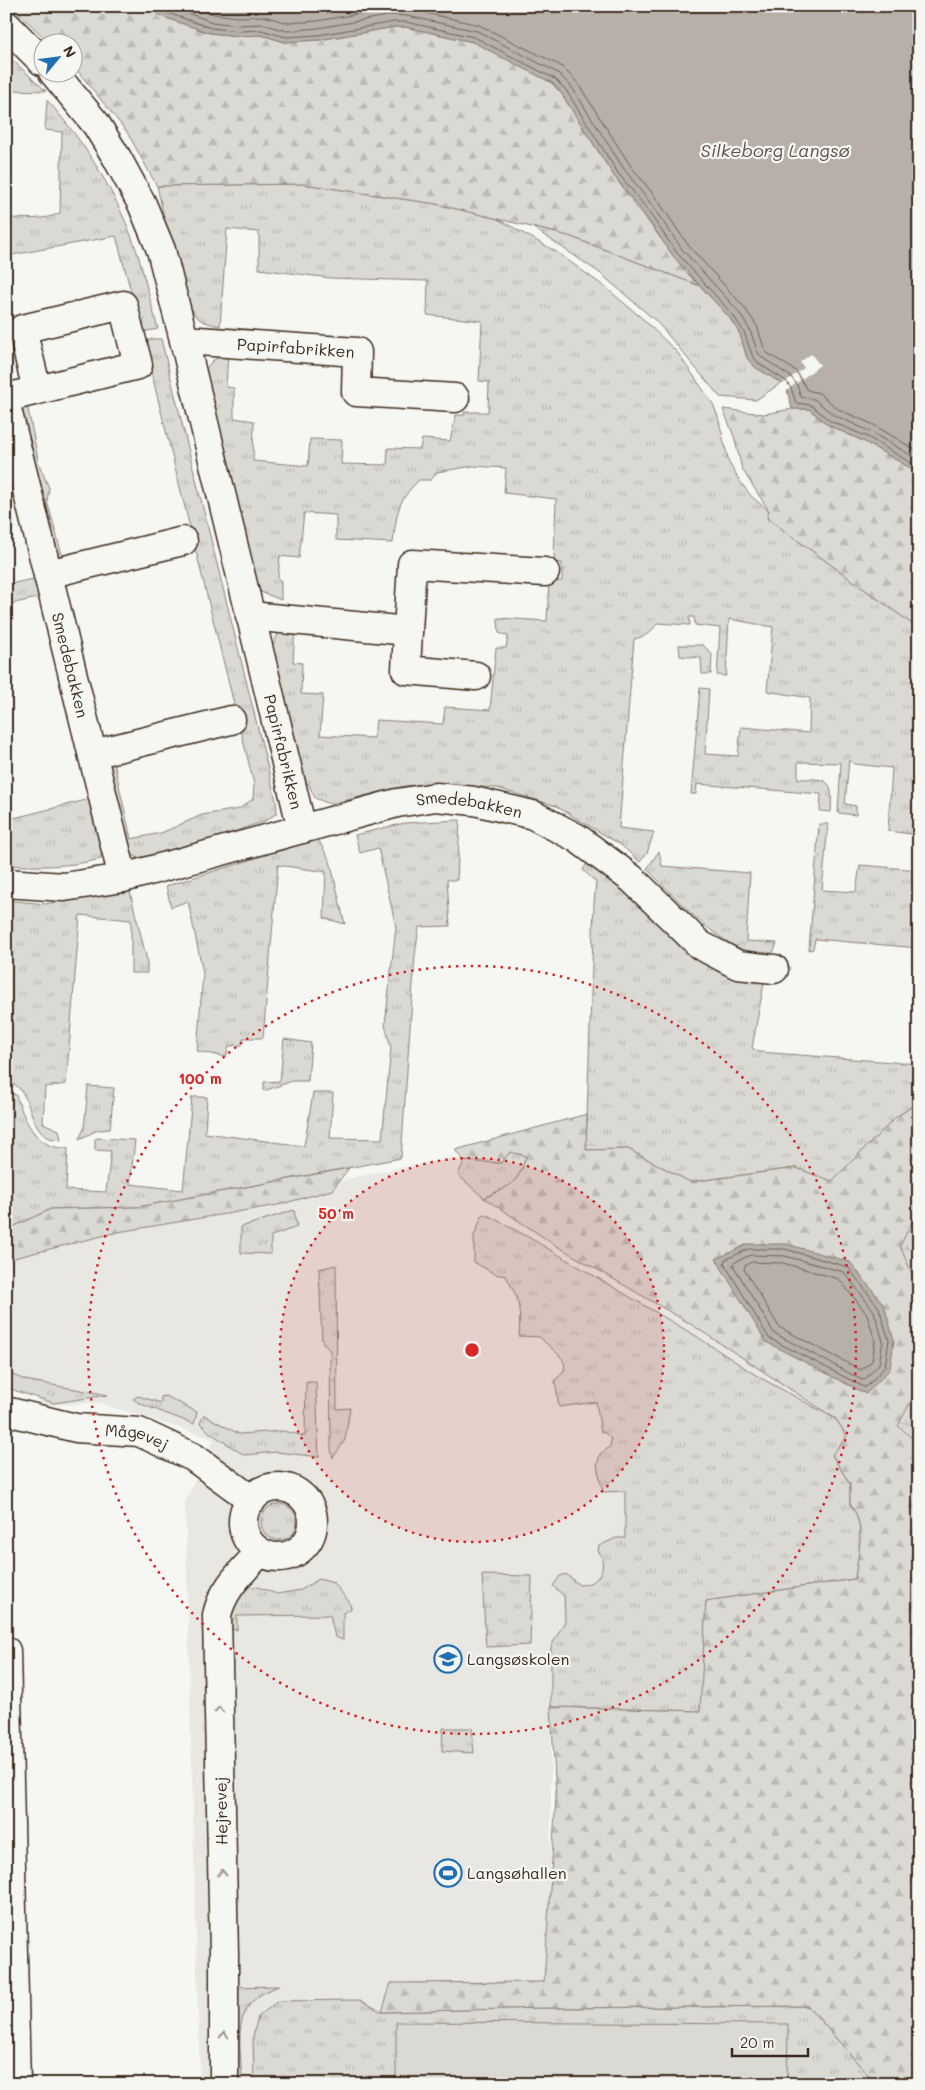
<svg xmlns="http://www.w3.org/2000/svg" width="925" height="2090" viewBox="0 0 925 2090" font-family="Mali,sans-serif">
  <defs>
    <pattern id="grass-tufts" width="24" height="20" patternUnits="userSpaceOnUse" patternTransform="scale(1.25)"><rect width="24" height="20" fill="#dad9d3"/><path d="M3 7l-1-3M5 7V3M7 7l1-3M15 17l-1-3M17 17v-4M19 17l1-3" fill="none" stroke="#bcbab5"/></pattern>
    <pattern id="forest-firs" width="22" height="20" patternUnits="userSpaceOnUse" patternTransform="scale(1.25)"><rect width="22" height="20" fill="#dad9d3"/><path d="M5 1l3.5 6h-7zM16 11l3.5 6h-7z" fill="#bcbab5"/></pattern>
    <pattern id="wetland-marsh" width="20" height="14" patternUnits="userSpaceOnUse" patternTransform="scale(1.25)"><rect width="20" height="14" fill="#dad9d3"/><path d="M1 5h8M5 5V1M11 12h8M15 12V8" fill="none" stroke="#bcbab5"/></pattern>
  </defs>
  <rect width="100%" height="100%" fill="#f6f6f2"/>
  <filter id="ink" filterUnits="userSpaceOnUse"><feTurbulence type="fractalNoise" baseFrequency=".02" numOctaves="2"/><feDisplacementMap in="SourceGraphic" scale="10" xChannelSelector="R" yChannelSelector="G"/><feConvolveMatrix kernelMatrix="1 2 1 2 8 2 1 2 1" color-interpolation-filters="sRGB"/></filter>
  <g filter="url(#ink)">
    <path fill="#e8e7e2" d="M454,1157L850,1411L551,1713L550,2004L808,2000L881,2084H200L185,1502L214,1439L99,1403L44,1405L6,1378V1256L95,1231Z"/>
    <g fill="url(#grass-tufts)" stroke="#8a8278">
      <path d="M6,54L46,91L6,90Z"/>
      <path d="M47,100C87,145 119,197 138,255C145,279 151,304 158,329L142,332L116,236L6,256V218C24,218 44,221 60,213L62,132L45,130Z"/>
      <path d="M303,184L436,204L498,219L555,251L605,287L643,319L677,352L713,404L718,417L729,463L741,483L751,496L769,511L767,518L919,629V835L888,831L892,768L854,764L849,760L845,804L856,806V815L838,813L841,763L798,762V779C830,778 833,780 831,812L820,811L821,794L697,784L696,794H691L700,688L709,689L705,754L738,756L741,727L809,733L810,698L767,691L773,627L729,619L726,676L717,675L720,628L695,625L694,617H689L690,625L657,623C652,633 644,637 634,639L619,828L654,832L647,853L640,862L621,845L556,806L497,788L439,784L405,786L330,804L315,798L308,783L306,784L272,647L279,632L295,626L293,662L302,663L301,694L323,695L320,735L374,738L376,720L443,724L445,707L490,710L496,648H506L508,636L499,633L498,618L547,621L549,582L562,581V563L554,562L556,499L504,493L506,468L473,466L437,472L431,480H419C396,502 397,514 393,543L336,540V515L304,513L299,558L280,556L278,578L281,581V600L261,592L257,585L209,384L206,369L212,361L228,353L226,387L234,388V418L254,421L253,461L308,466L310,439L342,440L341,464L387,465L388,448L420,449L422,439L450,441L456,415H465L464,412H488L489,382L479,381L482,321L427,315L428,281L330,278L259,269V232L227,229L220,326C212,324 204,323 198,318C179,298 164,215 157,186Z"/>
      <path d="M532,227L569,236L700,286L729,317L740,334L747,358L755,367L781,383L756,400L720,397L657,322L600,273Z"/>
      <path d="M151,339H161L276,801L277,813L265,821L204,842L139,858L128,853L105,768L109,762L114,763L131,839L161,833L202,815L239,809L253,799L254,784L144,343Z"/>
      <path d="M23,399L27,404L39,464L49,488L47,501L63,558L56,560L19,411Z"/>
      <path d="M37,578L41,597L6,605V585Z"/>
      <path d="M679,645H703L712,654L711,674H702L701,658L680,656Z"/>
      <path d="M90,799L102,852L101,859C69,867 39,867 6,865V820Z"/>
      <path d="M460,820L457,880H447L450,926L419,927L415,955L401,1158L138,1207L51,1209L6,1230V1091L16,1095C22,1113 32,1140 52,1146C57,1148 63,1148 68,1148L66,1190L106,1192L111,1151L95,1150V1139L98,1138L135,1140L130,1184L183,1190L192,1097H207L205,1133L304,1146L313,1093H333L330,1138L382,1139L391,1048L385,1025L396,927L378,848L360,853L355,835L405,823Z"/>
      <path d="M819,824H828L822,890L856,892L860,865L919,870V898H916L915,915H919V948L815,939L813,949L809,950Z"/>
      <path d="M318,839L330,861L345,924L324,918L326,872L278,865L263,1038H243L242,1045L229,1046L226,1057L197,1051L203,973L188,901L171,907L166,886Z"/>
      <path d="M659,851L662,866L750,873L746,941L777,943L774,951L770,954C759,953 748,952 739,948C703,930 675,897 647,869Z"/>
      <path d="M589,860L737,977L764,983L752,1048L759,1052L919,1064V1102L896,1117L832,1181L795,1168L690,1182L628,1149L586,1150L594,903L596,882L583,870Z"/>
      <path d="M123,891L130,892L147,960V973H131V920L80,915L66,1084L45,1087L43,1123L59,1130L61,1140C56,1139 50,1139 46,1136C25,1119 33,1088 6,1081V985L11,922L6,921V900L45,904Z"/>
      <path d="M284,1039L311,1043L308,1081H292L264,1091V1082L280,1081Z"/>
      <path d="M88,1086L114,1088L110,1129L98,1130L79,1139L84,1129Z"/>
      <path d="M510,1152L526,1156C518,1186 510,1185 484,1198L458,1175L464,1161L501,1163Z"/>
      <path d="M294,1210L297,1227L271,1236V1254L241,1253V1227Z"/>
      <path d="M483,1214L491,1217L530,1238L696,1336L759,1377L836,1419L847,1436L832,1455L850,1484V1504C867,1525 858,1554 855,1579L706,1601L701,1711L551,1707V1647L565,1621L564,1596L553,1586L560,1576L566,1574L579,1585C599,1585 609,1567 598,1550L599,1546L616,1538H625V1491L603,1492L597,1466L600,1454L610,1447L611,1439L605,1433L601,1432L596,1402L559,1407L555,1380C579,1362 552,1352 540,1337L519,1336C521,1307 519,1299 506,1276L495,1274L474,1262V1236Z"/>
      <path d="M336,1265L337,1409L350,1408L345,1440L333,1458L331,1450L330,1351L322,1341L319,1269Z"/>
      <path d="M6,1372L25,1380L108,1395L54,1403L16,1391L6,1385Z"/>
      <path d="M306,1382H316L319,1457L277,1452L244,1455L209,1432L200,1423L204,1415L239,1434L283,1431L305,1436Z"/>
      <path d="M138,1396L161,1403V1397L166,1396L197,1412L194,1424L141,1404L133,1399Z"/>
      <circle cx="279" cy="1522" r="18"/>
      <path d="M482,1575L532,1576L530,1645L486,1647Z"/>
      <path d="M319,1579L334,1583L350,1603L351,1609L343,1613V1640L335,1637L330,1615L237,1616V1630L230,1629L231,1604L242,1586L258,1587L277,1594L301,1590Z"/>
      <path d="M443,1728H472L474,1753L442,1751Z"/>
      <path d="M279,1986C228,2004 241,2039 242,2084H233L231,1987Z"/>
      <path d="M360,2000L382,2012L544,2008L808,2006L876,2084H254L253,2036L258,2017L278,2001Z"/>
    </g>
    <g fill="url(#forest-firs)" stroke="#8a8278">
      <path d="M11,6H144L166,18L210,33L239,36L261,35L285,42L319,40L395,27H405L473,42L535,73L552,83L561,93L614,176L686,272L700,286L569,236L436,204L303,184L157,186L127,132L73,65L72,42H49Z"/>
      <path d="M723,409L764,414L792,409H809L828,425L865,442L919,473V629L767,518L769,511L742,469L734,436Z"/>
      <path d="M919,1102V2084H876L808,2006L544,2008L382,2012L391,1983L544,1982L556,1797L551,1707L700,1711L706,1601L855,1579C858,1554 867,1525 850,1504V1484L832,1455L847,1436L836,1419L689,1323L557,1246L484,1198C510,1185 518,1186 526,1156L510,1152L501,1163L464,1161L455,1150L587,1114L586,1150L628,1149L690,1182L796,1168L832,1181L896,1117Z"/>
      <path d="M349,1168L332,1190L278,1205L118,1232L6,1260V1230L51,1209L138,1207Z"/>
    </g>
    <g fill="url(#wetland-marsh)" stroke="#8a8278">
      <path d="M919,1208V1290L900,1246Z"/>
      <path d="M919,1385V1444L898,1426Z"/>
    </g>
    <path fill="#dad9d3" stroke="#8a8278" d="M396,2022L788,2024L787,2084H396Z"/>
    <g fill="#b6b0a9" stroke="#857a71">
      <path d="M144,6H919V473L865,442L828,425L809,409H792L787,390L783,384L755,367L747,358L740,334L729,317L673,256L639,207L614,176L561,93L552,83L473,42L405,27H395L319,40L285,42L261,35L239,36L210,33L166,18Z"/>
      <path d="M748,1244H786L850,1262L884,1305L894,1340L890,1369L866,1394L766,1342L716,1259Z"/>
    </g>
    <path fill="#f6f6f2" d="M811,354L820,365L785,392L780,386L804,368L800,362Z"/>
    <g fill="none" stroke-linecap="round" stroke-linejoin="round">
      <g stroke="#6c6056" stroke-width="1">
        <path d="M155,6L168,13L211,28L239,31L261,30L286,37L318,35L394,22H406L474,37L555,79L566,90L618,173L643,204L677,253L733,315L744,332L752,355L758,363L786,381L791,388L796,403L811,405L830,421L868,437L919,468"/>
        <path d="M169,6L212,22L238,25L262,24L287,31L318,28L393,15L407,16L477,31L558,73L571,86L624,169L648,200L682,249L738,311L750,330L758,353L763,358L791,377L797,385L801,397L814,399L834,415L871,432L919,460"/>
        <path d="M191,6L214,14L238,17L263,16L288,23L317,21L392,8L408,9L479,25L561,66L577,82L630,165L654,195L688,245L744,307L757,326L764,348L767,353L796,371L807,390L819,393L838,409L874,425L919,452"/>
        <path d="M749,1249H785L848,1267L879,1308L889,1340L885,1367L866,1387H864L769,1338L724,1263L725,1260Z"/>
        <path d="M751,1255L785,1256L844,1272L874,1311L883,1341L879,1364L865,1379L862,1380L774,1333L733,1265L734,1263Z"/>
        <path d="M752,1262L783,1263L839,1279L867,1314L875,1341L872,1361L861,1370L779,1327L744,1269L745,1266Z"/>
      </g>
      <g stroke="#3b2a1e" stroke-width="31">
        <g id="minor">
          <path d="M6,25L42,61"/>
          <path id="s1" d="M53,72L96,124L117,158L142,204L161,250L184,340L302,829"/>
          <path id="s2" d="M184,340L357,352L356,392L455,398"/>
          <path d="M6,398L138,365L123,305L22,329L37,390"/>
          <path id="s3" d="M6,405L123,878"/>
          <path d="M48,574L183,541"/>
          <path d="M250,616L408,631L412,564L545,572"/>
          <path d="M408,631L406,670L476,676"/>
          <path d="M93,754L231,720"/>
          <path id="s4" d="M6,883L64,887L123,878L397,803L436,797L474,801L533,815L577,838L632,879L700,945L738,965L774,969"/>
          <path id="s5" d="M6,1411L76,1428L139,1432L193,1457L252,1500"/>
          <circle cx="278" cy="1522" r="35"/>
          <path d="M6,1651L16,2084"/>
          <path d="M224,2084V1955L217,1615C223,1588 242,1572 260,1552"/>
        </g>
      </g>
      <use href="#minor" stroke="#f6f6f2" stroke-width="28"/>
    </g>
    <defs><path id="oneway-chevron" d="M-2-3.5L2.5 0L-2 3.5" fill="none" stroke-width="1.6" stroke-linecap="round" stroke-linejoin="round" transform="scale(1.25)"/></defs>
    <g stroke="#989088">
      <use href="#oneway-chevron" transform="translate(219 1710) rotate(-90)"/>
      <use href="#oneway-chevron" transform="translate(222 1873) rotate(-91)"/>
      <use href="#oneway-chevron" transform="translate(224 2035) rotate(-90)"/>
    </g>
  </g>
  <circle cx="472" cy="1350" r="192" fill="#d62828" fill-opacity=".12"/>
  <g fill="none" stroke="#d62828" stroke-width="2.5" stroke-dasharray="2.5 5">
    <circle cx="472" cy="1350" r="192"/>
    <circle cx="472" cy="1350" r="384"/>
  </g>
  <defs>
    <g id="school-ring" transform="scale(1.4375)"><circle r="9.5" fill="#f6f6f2" stroke="#1f6fb2" stroke-width="1.5"/><path d="M0-5L7-2L0 1L-7-2ZM-4 1L0 2.5L4 1V4Q0 6-4 4Z" fill="#1f6fb2"/></g>
    <g id="stadium-ring" transform="scale(1.4375)"><circle r="9.5" fill="#f6f6f2" stroke="#1f6fb2" stroke-width="1.5"/><path d="M0-5a6.5 5 0 1 0 0 10a6.5 5 0 1 0 0-10ZM-3.5-1.8h7v3.6h-7Z" fill="#1f6fb2"/></g>
  </defs>
  <g fill-rule="evenodd">
    <use href="#school-ring" x="448" y="1659"/>
    <use href="#stadium-ring" x="448" y="1873"/>
  </g>
  <g text-anchor="middle" stroke-width="4.5" stroke-linejoin="round" paint-order="stroke">
    <g font-size="16" fill="#3b2a1e" stroke="#f6f6f2">
      <text dy="6" stroke="none"><textPath href="#s2" startOffset="112">Papirfabrikken</textPath></text>
      <text dy="6" stroke="none"><textPath href="#s3" startOffset="268">Smedebakken</textPath></text>
      <text dy="6" stroke="none"><textPath href="#s1" startOffset="726">Papirfabrikken</textPath></text>
      <text dy="6" stroke="none"><textPath href="#s4" startOffset="475">Smedebakken</textPath></text>
      <text dy="6" stroke="none"><textPath href="#s5" startOffset="134">Mågevej</textPath></text>
      <text transform="translate(221 1811) rotate(-91)" y="6">Hejrevej</text>
    </g>
    <g font-size="16" fill="#3b2a1e" stroke="#f6f6f2" text-anchor="start">
      <text x="467" y="1665">Langsøskolen</text>
      <text x="467" y="1879">Langsøhallen</text>
    </g>
    <g font-size="18" font-style="italic" fill="#605248" stroke="#f6f6f2">
      <text x="775" y="157">Silkeborg Langsø</text>
    </g>
  </g>
  <circle cx="472" cy="1350" r="8" fill="#d62828" stroke="#f6f6f2" stroke-width="2.5"/>
  <g font-size="15" text-anchor="middle" font-weight="bold" fill="#d62828" stroke="#f6f6f2" stroke-width="4.5" stroke-linejoin="round" paint-order="stroke">
    <text x="200" y="1084">100 m</text>
    <text x="336" y="1219">50 m</text>
  </g>
  <rect width="925" height="2090" fill="none" stroke="#f6f6f2" stroke-width="25"/>
  <rect x="12" y="12" width="900" height="2065" fill="none" stroke="#3b2a1e" stroke-width="2" filter="url(#ink)"/>
  <g transform="translate(58 58) rotate(61)"><circle r="24" fill="#f6f6f2" stroke="#aba49d"/>
  <path d="M0-4L9 19L0 12L-9 19Z" fill="#1f6fb2"/>
  <text y="-8" font-size="14" font-weight="bold" text-anchor="middle" fill="#3b2a1e">N</text>
  </g>
  <path d="M732 2048v8h76v-8" fill="none" stroke="#3b2a1e" stroke-width="2.5"/>
  <text x="740" y="2048" font-size="15" fill="#3b2a1e" stroke="#f6f6f2" stroke-width="4" paint-order="stroke">20 m</text>
</svg>
